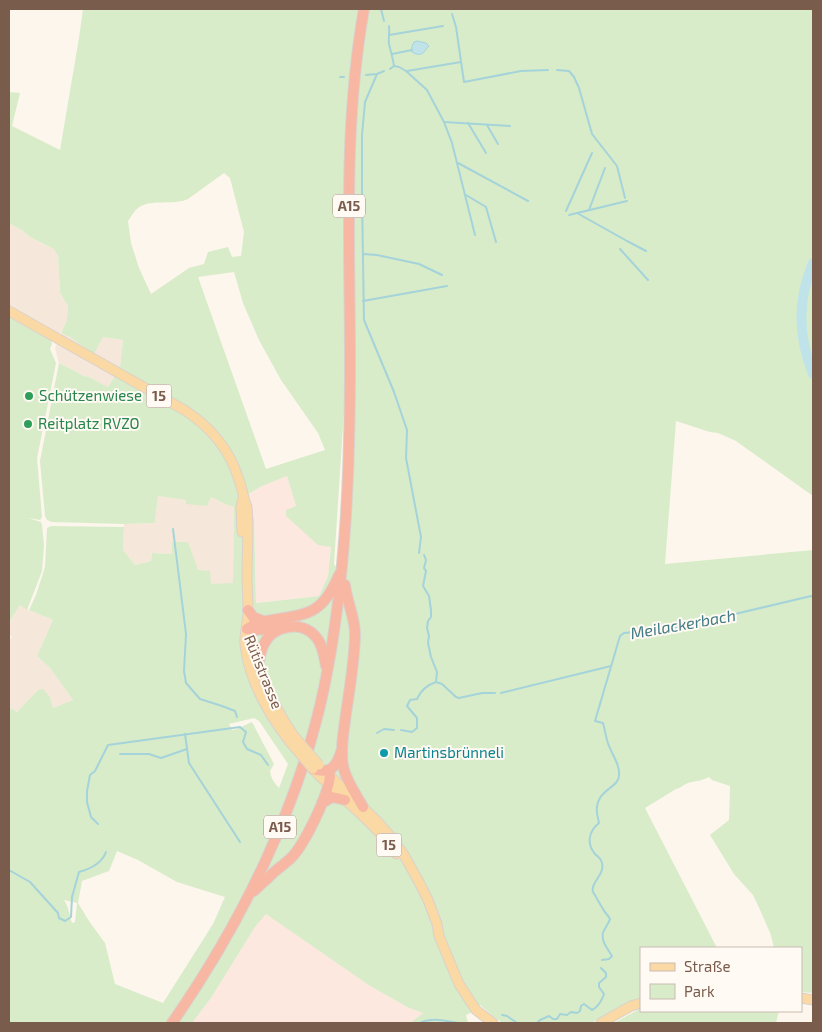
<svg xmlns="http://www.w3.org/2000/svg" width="822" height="1032" viewBox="0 0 822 1032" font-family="'Exo 2',sans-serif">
  <rect width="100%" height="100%" fill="#fdf6ec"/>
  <g fill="#f5e8da">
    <path d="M9,223L23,231L30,237L54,249L57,252L58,256L60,293L68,306L67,320L60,334L9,305Z"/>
    <path d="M62,333L70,337H103L123,340L120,368L108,387L87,376L86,377L59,363L55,348Z"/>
    <path d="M158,496L187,500L186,503L207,506L211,497L225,504L234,507L233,584H211L198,570L173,554L152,553L151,561L135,565L123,550L124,524L155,523Z"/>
    <path d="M20,605L29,610L53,620L37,656L50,668L73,700L53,708L50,697L38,690L17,712L9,707V642L12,637L9,634V622Z"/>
  </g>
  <g fill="#fde8e0">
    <path d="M287,476L296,506L331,546L328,576L319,596L256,603L254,518L248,515L243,497L262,486Z"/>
    <path d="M266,913L370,986L409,1008L423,1013L410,1023H192L211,998L255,927Z"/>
  </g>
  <g fill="#d8ecc9" fill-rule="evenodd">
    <path d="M83,9H813V496L736,441L718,433L710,432L676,421L665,564L813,550V993L801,992V948H774L771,935L761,912L753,895L734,874L710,835L729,820L730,786L712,780L709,777C702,781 695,781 688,783C683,785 681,788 676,789L645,808L717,948H641V998L591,1023H503L495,1018L480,1005L476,1010L466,1015L468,1023H410L423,1013L409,1008L370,986L266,914L255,927L211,998L192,1023H9V707L17,712L38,690L43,689L50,697L53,708L73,700L50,668L37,656L53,620L29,610L36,595L45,567L47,528L51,526L124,527L123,550L135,565L151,561L152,553L172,554V542H188L198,570L210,571L211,584L233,583L234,507L225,504L211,497L207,506L186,504V500L158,496L155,523L124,524L52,522L47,520L45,516L40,461L59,363L86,377L87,376L108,387L120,368L123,340L103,337L94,354L70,337L61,333L67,320L68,306L60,293L58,256L54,249L30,237L23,231L9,223V92L20,93L12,126L60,150L79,38ZM224,173L230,178L244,232L241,256L232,257L228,247L208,252L204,264L189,268L151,294L139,268L131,243L128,221C131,217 134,211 138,208C152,198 172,206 188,199ZM234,272L243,303L259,340L281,380L318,433L325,450L266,469L198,277ZM349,334L343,578L334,564ZM287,476L296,506L286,510V516L318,545L331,547L328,576L319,596L256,603L254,518L248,515L243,497L262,486ZM254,718L259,721L288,764L279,788C274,783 271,778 270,771L274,764L252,722C244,725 240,729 232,730L229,724ZM117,851L138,860L177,882L225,897L213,924L163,1003L115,984L105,943L89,921L78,903L82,881L109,871ZM64,900L77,903L75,922L72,923C69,915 69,907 64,900Z"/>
    <path d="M9,317L51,340L52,344L50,349L56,363L37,458L42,517L40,520L28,518L41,522L42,525L44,545L42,571L27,610L20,605L9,622Z"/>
    <path d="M641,1008V1011H779L776,1023H614Z"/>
  </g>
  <path fill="#bfe3e8" stroke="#a5d3da" d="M417,41L426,43L429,46C423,52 423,58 412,52C411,48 412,46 414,42Z"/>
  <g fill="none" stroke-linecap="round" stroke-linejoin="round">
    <g stroke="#a5d3da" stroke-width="2">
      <path d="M381,9L384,21"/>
      <path d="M452,14L456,27L464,82L521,71L548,70"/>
      <path d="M389,26C390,33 388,38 389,44C391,52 393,59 394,66L390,69"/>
      <path d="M389,35L443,26"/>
      <path d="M392,54L412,50"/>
      <path d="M394,66L399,67L406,71L427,90L444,122L452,143L475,235"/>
      <path d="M557,70L569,71L574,77L579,88L592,134L617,166L625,198"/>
      <path d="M407,71L461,62"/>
      <path d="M377,74L365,102L362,135V197L364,320L394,392L407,430L406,458L421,537L419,553"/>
      <path d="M366,75L377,74L384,71"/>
      <path d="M340,77H344"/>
      <path d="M444,122L510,126"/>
      <path d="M468,123L486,153"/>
      <path d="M487,125L498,144"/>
      <path d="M458,163L528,201"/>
      <path d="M466,195L486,207L496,242"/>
      <path d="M589,210L605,168"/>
      <path d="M566,211L592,153"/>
      <path d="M577,213L627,241L646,251"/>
      <path d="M569,215L627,201"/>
      <path d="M620,249L648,280"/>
      <path d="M363,254L377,255L419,264L442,275"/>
      <path d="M363,301L447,286"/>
      <path d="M173,529L186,634L184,671L186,683L200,699L222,706L235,711L237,717"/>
      <path d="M424,555L426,560L424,568L426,571L423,586L429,596L431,610V617L428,621L427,628L429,636L428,643L431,657L437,672L436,682"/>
      <path d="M501,693L611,666"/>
      <path d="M401,730L412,732L417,728V718L407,706L410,700L417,699C421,690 427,685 436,682L442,684L456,697L459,698L482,693H495"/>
      <path d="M377,733L384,729L394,730"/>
      <path d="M185,734L189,763L240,842"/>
      <path d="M120,754H149L161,758L187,749"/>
      <path d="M98,824L91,817L87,802V791L90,775L95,771L108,745L240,727L246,732L243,742L247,749L261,755L268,765"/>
      <path d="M9,870L30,882L58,913L59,918L65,921L71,917L72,897L79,872C90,869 102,863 106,852"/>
      <path d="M602,960L609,959L612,956C608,949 601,942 603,933C604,929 609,923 610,919C608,915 605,913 603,909C601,906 599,902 597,899C596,896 594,894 593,892C590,883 605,875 602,863C601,858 598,857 595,854C586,843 589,831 599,823C598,818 596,812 597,807C599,789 618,788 619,776C620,765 613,756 609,746C606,739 605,730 603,723L595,721L620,636L624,633L676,628L811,596L813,597"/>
      <path d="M502,1015L507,1016L517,1023"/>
      <path d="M420,1023C433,1017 445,1021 458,1023"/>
      <path d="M537,1023L540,1020L549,1016L553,1019H557L560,1014L567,1015L571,1012L577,1013L580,1011L581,1006L584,1004L592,1010C598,1007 602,1000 604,994L599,987V983L606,977V973L601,968"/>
    </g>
    <path stroke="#bfe3e8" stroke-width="10" d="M813,263C797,301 798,336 813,374"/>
    <g stroke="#dad1cd" stroke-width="11">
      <g id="major">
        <path d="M9,311L186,411C210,427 229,449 238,477C242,487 243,497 247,507C249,530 247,553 247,576C247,588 248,599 248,611C248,621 244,635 245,645C249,680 269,715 290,742"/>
        <path d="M242,532L241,507L243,498"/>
        <path d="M248,632C259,670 271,704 294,736"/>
        <path d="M313,769C340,798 374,821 396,854"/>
        <path d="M327,773L378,822L391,837L404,855L420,884L428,900L437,924L439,936L459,984L476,1010L493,1023"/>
        <path d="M801,998L813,1000"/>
        <path d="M601,1023L631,1006L641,1003"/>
      </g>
    </g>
    <g stroke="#dad1cd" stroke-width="12">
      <g id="highway">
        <path d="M345,585C347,603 356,619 355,637C354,662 350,688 346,713C344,731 340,748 343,766C346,781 356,794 363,807"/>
        <path d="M248,610L253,617L263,621"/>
        <path d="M247,629C255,623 263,621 272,620C310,614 323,613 339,575"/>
        <path d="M247,629L254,630L278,628"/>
        <path d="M258,666C260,659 260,651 264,644C273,625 302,620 316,637C323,645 324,656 326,666"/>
        <path d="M313,769C330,774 336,768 341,752"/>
        <path d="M322,803L332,797L345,800"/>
        <path d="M254,891C258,887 263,882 268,878C275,870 284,865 292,857C305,843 328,796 330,776"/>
        <path d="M172,1023C241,924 299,807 324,688C346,581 350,471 350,362C350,244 343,126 364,9"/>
      </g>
    </g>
    <use href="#major" stroke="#fbd9a5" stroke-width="9"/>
    <use href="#highway" stroke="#f7b7a3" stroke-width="10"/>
    <g stroke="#dad1cd" stroke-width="11" stroke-linecap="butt">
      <g id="major-bridge">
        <path d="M294,736L319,765"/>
        <path d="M290,742L313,769"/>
      </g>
    </g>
    <use href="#major-bridge" stroke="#fbd9a5" stroke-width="9"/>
  </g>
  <g fill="#2e9e5b" stroke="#fffaf3" stroke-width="2">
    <circle cx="29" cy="396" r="5"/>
    <circle cx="28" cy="424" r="5"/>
  </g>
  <circle fill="#0f9aa8" stroke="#fffaf3" stroke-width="2" cx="384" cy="753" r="5"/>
  <g text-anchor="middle" stroke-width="4" stroke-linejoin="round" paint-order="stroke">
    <g fill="#fffaf3" stroke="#a28b7f" stroke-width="1">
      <rect x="333" y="194.5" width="32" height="23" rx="4"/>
      <rect x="146.5" y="384.5" width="25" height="23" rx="4"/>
      <rect x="264" y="815.5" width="32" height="23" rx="4"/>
      <rect x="376.5" y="833.5" width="25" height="23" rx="4"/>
    </g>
    <g font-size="14" font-weight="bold" fill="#7a5c4d">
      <text x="349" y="211">A15</text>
      <text x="159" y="401">15</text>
      <text x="280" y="832">A15</text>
      <text x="389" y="850">15</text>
    </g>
    <g font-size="15" fill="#27864d" stroke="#fffaf3" text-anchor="start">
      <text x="39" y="401">Schützenwiese</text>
      <text x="38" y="429">Reitplatz RVZO</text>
    </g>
    <g font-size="15" fill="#7a5c4d" stroke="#fffaf3">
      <text transform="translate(263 672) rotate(68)" y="5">Rütistrasse</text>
    </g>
    <g font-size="15" fill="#0d838f" stroke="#fffaf3" text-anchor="start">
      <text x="394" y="758">Martinsbrünneli</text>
    </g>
    <g font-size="16" font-style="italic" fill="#437c86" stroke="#fffaf3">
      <text transform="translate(683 624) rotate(-10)" y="6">Meilackerbach</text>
    </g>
  </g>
  <rect width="822" height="1032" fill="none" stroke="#7a5c4d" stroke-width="20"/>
  <rect x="640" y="947" width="162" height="65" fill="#fffaf3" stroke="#cabbb1"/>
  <rect x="650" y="963" width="25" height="8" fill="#fbd9a5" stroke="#cabbb1"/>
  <text x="684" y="972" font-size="15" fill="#7a5c4d">Straße</text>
  <rect x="650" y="984" width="25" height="15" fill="#d8ecc9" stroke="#cabbb1"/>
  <text x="684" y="997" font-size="15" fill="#7a5c4d">Park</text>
</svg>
